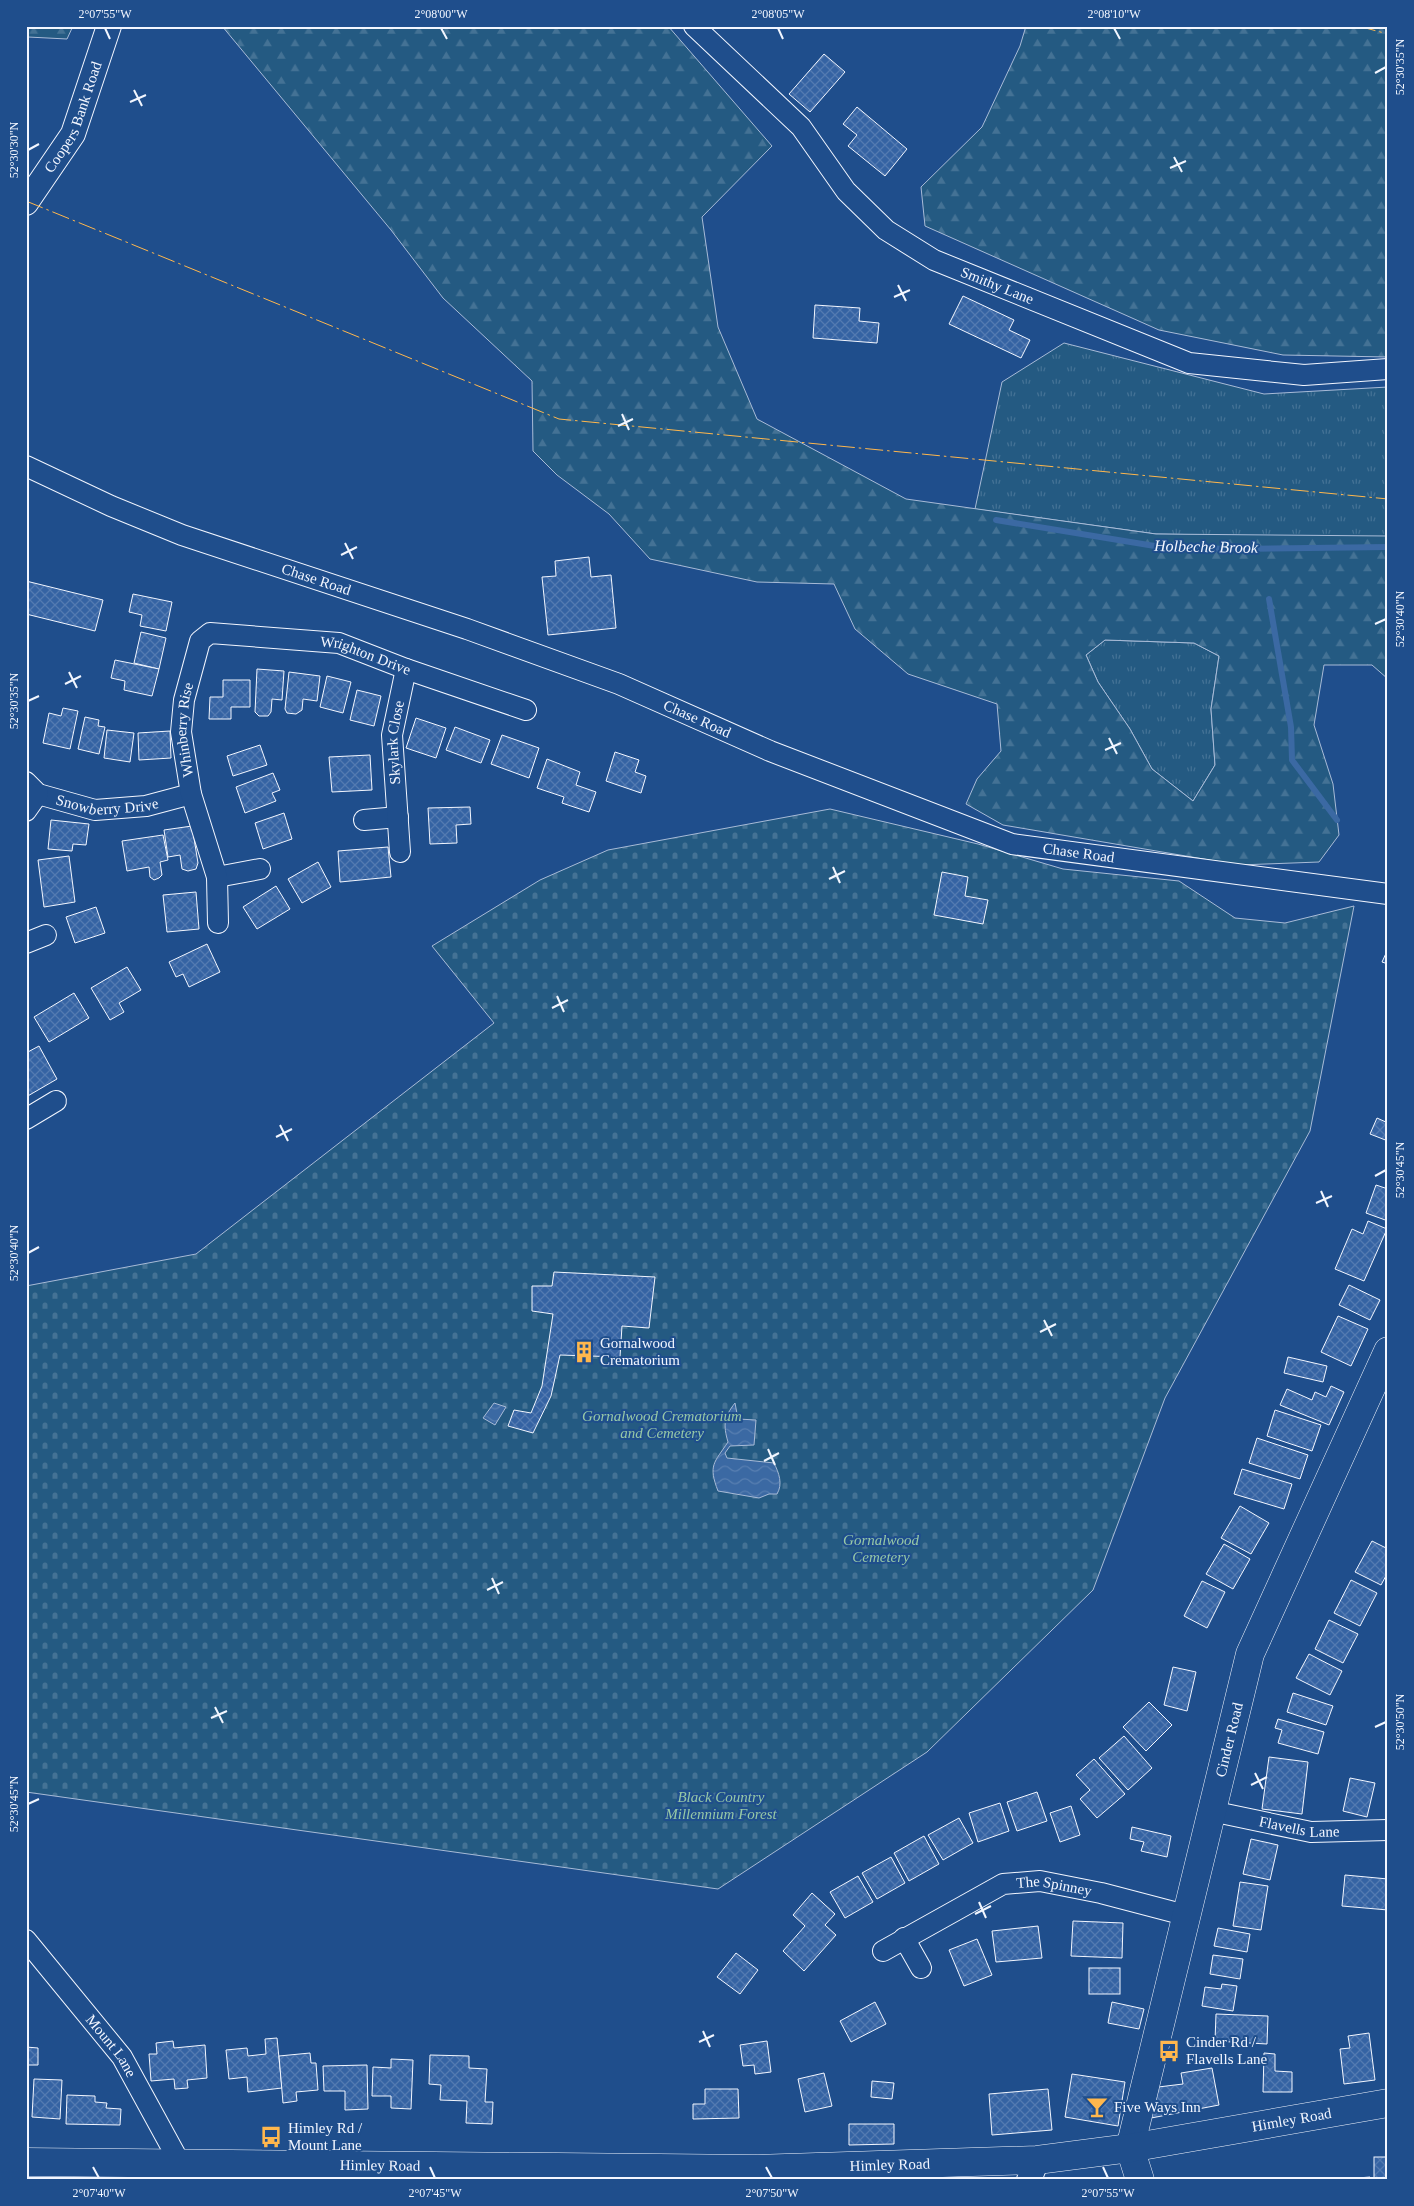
<svg xmlns="http://www.w3.org/2000/svg" width="1414" height="2206" viewBox="0 0 1414 2206" font-family="Georgia,serif">
  <defs>
    <pattern id="grass-tufts" width="24" height="20" patternUnits="userSpaceOnUse" patternTransform="scale(1.25)"><rect width="24" height="20" fill="#245a82"/><path d="M3 7l-1-3M5 7V3M7 7l1-3M15 17l-1-3M17 17v-4M19 17l1-3" fill="none" stroke="#447295"/></pattern>
    <pattern id="forest-firs" width="22" height="20" patternUnits="userSpaceOnUse" patternTransform="scale(1.25)"><rect width="22" height="20" fill="#245a82"/><path d="M5 1l3.5 6h-7zM16 11l3.5 6h-7z" fill="#447295"/></pattern>
    <pattern id="cemetery-stones" width="16" height="16" patternUnits="userSpaceOnUse" patternTransform="scale(1.25)"><rect width="16" height="16" fill="#245a82"/><path d="M2 7V4a2 2 0 0 1 4 0v3zM10 15v-3a2 2 0 0 1 4 0v3z" fill="#447295"/></pattern>
    <pattern id="water-waves" width="16" height="10" patternUnits="userSpaceOnUse" patternTransform="scale(1.25)"><rect width="16" height="10" fill="#3b69a3"/><path d="M0 5q4-4 8 0t8 0" fill="none" stroke="#587fb1"/></pattern>
    <pattern id="building-cross-hatch" width="8" height="8" patternUnits="userSpaceOnUse" patternTransform="scale(1.25)"><rect width="8" height="8" fill="#3563a3"/><path d="M0 0l8 8M0 8l8-8" fill="none" stroke="#537ab1"/></pattern>
  </defs>
  <rect width="100%" height="100%" fill="#1f4e8c"/>
  <g fill="url(#grass-tufts)" stroke="#a8bbd7">
    <path d="M1064,343L1264,394L1388,387V538L1156,534L975,509L1002,382Z"/>
    <path d="M1105,640L1194,643L1219,656L1211,709L1215,765L1193,801L1152,769L1130,729L1098,682L1086,655Z"/>
  </g>
  <g fill="url(#forest-firs)" stroke="#a8bbd7" fill-rule="evenodd">
    <path d="M26,26H73L67,39L28,37Z"/>
    <path d="M222,26H668L772,146L702,217L718,327L757,419L906,499L1156,534L1388,536V679L1372,665H1324L1314,725L1333,784L1339,835L1319,862L1239,865L1003,825L966,804L977,779L1001,751L997,704L908,674L855,629L834,584L757,582L650,559L609,514L557,475L533,451L532,381L443,298L391,230ZM1105,640L1194,643L1219,656L1211,709L1215,765L1193,801L1152,769L1130,729L1098,682L1086,655Z"/>
    <path d="M1026,26H1388V357L1283,355L1159,330L925,226L921,187L982,127L1020,46Z"/>
  </g>
  <path fill="url(#cemetery-stones)" stroke="#a8bbd7" d="M830,809L978,844L1063,869L1179,881L1235,918L1285,923L1354,906L1310,1131L1165,1398L1093,1590L927,1752L718,1889L26,1792V1286L196,1254L494,1023L432,946L540,880L608,850Z"/>
  <g fill="url(#water-waves)" stroke="#a8bbd7">
    <path d="M494,1403L506,1407L495,1425L483,1418Z"/>
    <path d="M735,1403L738,1419L756,1420L754,1445L730,1446L725,1453L727,1458L774,1463C779,1473 783,1484 777,1494H769L759,1498L718,1491C708,1465 714,1463 728,1442C723,1425 724,1417 735,1403Z"/>
  </g>
  <g fill="none" stroke-linecap="round" stroke-linejoin="round">
    <g stroke="#3b69a3" stroke-width="6">
      <path d="M996,520L1167,548L1238,549L1388,547"/>
      <path d="M1269,599L1291,727L1292,760L1337,820"/>
    </g>
  </g>
  <g fill="url(#building-cross-hatch)" stroke="#f2f6ff">
    <path d="M824,54L845,72L810,112L789,94Z"/>
    <path d="M857,107L907,149L885,176L848,146L857,135L843,124Z"/>
    <path d="M963,296L1014,320L1009,330L1030,340L1021,358L949,324Z"/>
    <path d="M815,305L860,308L859,321L879,323L877,343L813,338Z"/>
    <path d="M589,557L591,577L611,575L616,628L548,635L542,577L556,576L555,561Z"/>
    <path d="M26,581L103,600L95,631L26,614Z"/>
    <path d="M133,594L172,602L166,631L140,626L142,615L129,612Z"/>
    <path d="M141,632L166,638L159,669L134,663Z"/>
    <path d="M115,660L159,669L152,696L124,690L125,681L111,678Z"/>
    <path d="M257,669L284,671L282,700L272,699L271,712L268,716H259L255,712Z"/>
    <path d="M289,672L320,676L317,701L303,699L302,710L296,714L287,713L285,709Z"/>
    <path d="M327,676L351,682L343,713L320,707Z"/>
    <path d="M223,680H250V707H231V719H209L210,697H223Z"/>
    <path d="M357,690L381,696L374,726L350,720Z"/>
    <path d="M63,708L78,711L70,749L43,743L49,713L61,716Z"/>
    <path d="M85,717L99,720L98,726L105,727L99,754L78,749Z"/>
    <path d="M416,718L446,728L436,758L406,748Z"/>
    <path d="M455,727L490,740L481,763L446,750Z"/>
    <path d="M107,730L134,733L130,762L104,758Z"/>
    <path d="M170,731L171,758L139,760L138,733Z"/>
    <path d="M502,735L539,748L529,778L491,764Z"/>
    <path d="M260,745L267,765L233,776L227,756Z"/>
    <path d="M615,752L639,760L635,772L646,776L641,793L606,781Z"/>
    <path d="M370,755L372,790L332,792L329,757Z"/>
    <path d="M547,759L580,772L576,785L596,792L589,812L562,803L564,797L537,788Z"/>
    <path d="M273,773L280,790L272,793L276,801L245,813L236,787Z"/>
    <path d="M470,807L471,824L456,825L457,843L430,844L428,808Z"/>
    <path d="M284,813L292,839L263,849L255,823Z"/>
    <path d="M51,820L89,824L86,845L73,844L72,851L48,849Z"/>
    <path d="M192,826L198,863L196,869L188,871L182,869L180,855L168,857L164,830Z"/>
    <path d="M163,835L168,860L160,862L162,875L159,878L154,880L150,877L149,867L127,871L122,841Z"/>
    <path d="M388,847L391,877L340,882L338,851Z"/>
    <path d="M69,856L75,902L44,907L38,860Z"/>
    <path d="M318,862L331,887L302,903L288,879Z"/>
    <path d="M942,872L968,877L965,896L988,900L983,924L934,915Z"/>
    <path d="M276,886L290,909L257,929L243,907Z"/>
    <path d="M196,892L199,929L167,932L163,895Z"/>
    <path d="M96,907L105,933L75,943L66,917Z"/>
    <path d="M207,944L220,972L189,987L183,974L176,977L169,962Z"/>
    <path d="M1388,949V964L1382,962Z"/>
    <path d="M127,967L141,990L119,1003L124,1012L110,1020L91,988Z"/>
    <path d="M74,993L89,1018L49,1042L34,1017Z"/>
    <path d="M39,1046L57,1079L26,1097V1053Z"/>
    <path d="M1377,1118L1388,1123V1141L1370,1134Z"/>
    <path d="M1376,1185L1388,1189V1221L1366,1213Z"/>
    <path d="M1368,1221L1387,1229L1364,1281L1335,1269L1352,1229L1363,1234Z"/>
    <path d="M554,1272L655,1277L649,1328L622,1326L620,1357L560,1355L551,1396L533,1433L508,1426L514,1410L531,1413L542,1386L553,1314L532,1311V1286H552Z"/>
    <path d="M1349,1285L1380,1300L1370,1320L1339,1305Z"/>
    <path d="M1338,1316L1368,1329L1351,1366L1321,1352Z"/>
    <path d="M1288,1357L1327,1366L1323,1382L1284,1373Z"/>
    <path d="M1331,1386L1344,1392L1329,1425L1280,1405L1287,1389L1312,1400L1315,1392L1326,1397Z"/>
    <path d="M1275,1410L1321,1425L1312,1451L1267,1436Z"/>
    <path d="M1257,1438L1308,1455L1300,1479L1249,1463Z"/>
    <path d="M1242,1469L1292,1484L1284,1509L1234,1494Z"/>
    <path d="M1240,1506L1269,1523L1251,1554L1221,1538Z"/>
    <path d="M1372,1541L1388,1549V1572L1381,1585L1355,1572Z"/>
    <path d="M1224,1544L1250,1559L1233,1589L1206,1574Z"/>
    <path d="M1351,1580L1377,1593L1360,1626L1334,1613Z"/>
    <path d="M1202,1581L1225,1592L1207,1628L1184,1616Z"/>
    <path d="M1329,1620L1358,1634L1343,1663L1315,1649Z"/>
    <path d="M1309,1654L1342,1671L1330,1695L1296,1678Z"/>
    <path d="M1173,1667L1196,1672L1187,1711L1164,1705Z"/>
    <path d="M1293,1693L1333,1706L1326,1725L1287,1712Z"/>
    <path d="M1149,1702L1172,1725L1146,1751L1123,1727Z"/>
    <path d="M1278,1719L1324,1732L1318,1754L1278,1743L1282,1730L1275,1728Z"/>
    <path d="M1124,1736L1152,1768L1128,1790L1099,1758Z"/>
    <path d="M1269,1757L1308,1762L1302,1814L1262,1809Z"/>
    <path d="M1094,1759L1125,1794L1097,1818L1080,1799L1090,1790L1076,1775Z"/>
    <path d="M1350,1778L1375,1783L1367,1817L1343,1811Z"/>
    <path d="M1037,1792L1047,1821L1017,1831L1007,1802Z"/>
    <path d="M1000,1803L1009,1831L978,1842L969,1813Z"/>
    <path d="M1071,1806L1080,1835L1060,1842L1050,1813Z"/>
    <path d="M959,1818L973,1843L943,1860L928,1835Z"/>
    <path d="M1132,1827L1171,1836L1167,1857L1141,1851L1144,1842L1130,1839Z"/>
    <path d="M924,1836L939,1864L909,1881L894,1853Z"/>
    <path d="M1251,1839L1278,1845L1270,1880L1243,1874Z"/>
    <path d="M891,1857L905,1883L877,1899L862,1873Z"/>
    <path d="M1345,1875L1388,1879V1910L1342,1906Z"/>
    <path d="M858,1876L873,1902L845,1918L830,1892Z"/>
    <path d="M1240,1882L1268,1886L1261,1930L1233,1926Z"/>
    <path d="M812,1893L835,1914L825,1925L836,1935L804,1971L783,1951L805,1926L793,1915Z"/>
    <path d="M1073,1921L1123,1923L1122,1958L1071,1956Z"/>
    <path d="M1038,1926L1042,1958L996,1962L992,1931Z"/>
    <path d="M1218,1928L1250,1934L1247,1952L1214,1946Z"/>
    <path d="M977,1939L992,1975L964,1986L949,1950Z"/>
    <path d="M736,1953L758,1970L740,1994L717,1977Z"/>
    <path d="M1213,1955L1243,1959L1240,1979L1210,1974Z"/>
    <rect x="1089" y="1968" width="31" height="26"/>
    <path d="M1222,1984L1237,1986L1233,2011L1202,2006L1205,1987L1221,1989Z"/>
    <path d="M875,2002L886,2024L851,2042L840,2021Z"/>
    <path d="M1112,2002L1144,2009L1139,2029L1108,2023Z"/>
    <path d="M1216,2014L1268,2016L1267,2044L1215,2041Z"/>
    <path d="M1369,2033L1375,2080L1344,2084L1340,2049L1350,2048L1348,2036Z"/>
    <path d="M277,2038L282,2088L248,2092L247,2077L229,2079L226,2050L247,2048L248,2056L266,2054L265,2039Z"/>
    <path d="M173,2041L174,2048L205,2045L207,2078L187,2080L188,2088L175,2089L174,2079L151,2081L149,2054H157L156,2043Z"/>
    <path d="M767,2041L771,2072L755,2074L754,2065L743,2066L740,2045Z"/>
    <path d="M26,2047L38,2048V2065H26Z"/>
    <path d="M310,2053L311,2063H316L318,2090L296,2092L297,2101L283,2103L279,2056Z"/>
    <path d="M1264,2053L1275,2054V2071L1292,2072V2092H1263Z"/>
    <path d="M430,2055L469,2056V2068L487,2069L485,2102H493L492,2124L466,2123L467,2101L440,2100L441,2085L429,2084Z"/>
    <path d="M391,2059L413,2060L411,2109L391,2108V2096H372L373,2067L391,2068Z"/>
    <path d="M367,2065L368,2109L345,2110V2091H324L323,2066Z"/>
    <path d="M1212,2068L1219,2105L1146,2119L1150,2088L1183,2084L1181,2073Z"/>
    <path d="M824,2073L832,2106L805,2112L798,2079Z"/>
    <path d="M1072,2074L1125,2082L1118,2126L1065,2117Z"/>
    <path d="M34,2079L62,2080L60,2119L32,2117Z"/>
    <path d="M872,2081L894,2083L892,2099L871,2097Z"/>
    <path d="M705,2089H738L739,2118L693,2119V2104H705Z"/>
    <path d="M1048,2089L1052,2130L992,2135L989,2094Z"/>
    <path d="M67,2095L95,2096V2102L107,2103L106,2108L121,2109L120,2125L66,2124Z"/>
    <path d="M849,2124H894V2144L849,2145Z"/>
    <rect x="1374" y="2157" width="14" height="23"/>
    <path d="M1370,2177V2180H1333Z"/>
  </g>
  <g fill="none" stroke-linecap="round" stroke-linejoin="round">
    <g stroke="#f2f6ff" stroke-width="22">
      <g id="minor">
        <path id="s1" d="M694,26L801,127L846,191L886,230L934,260L1189,363L1304,375L1388,369"/>
        <path id="s2" d="M26,466L111,506L182,535L467,629L619,684L770,751L1012,844L1388,894"/>
        <path id="s3" d="M26,782L38,794L95,810L146,806L191,794"/>
        <path d="M26,811L38,794"/>
        <path d="M364,820L398,817"/>
        <path id="s4" d="M400,852L392,735L406,669"/>
        <path d="M217,877L260,869"/>
        <path id="s5" d="M218,923L217,877L191,794L181,732L184,700L200,641L210,633L339,643L406,669L526,710"/>
        <path d="M26,943L46,935"/>
        <path d="M26,1119L56,1101"/>
        <path id="s6" d="M1211,1811L1311,1832L1388,1830"/>
        <path d="M904,1938L921,1968"/>
        <path id="s7" d="M26,1940L122,2057L180,2163"/>
        <path id="s8" d="M883,1951L1003,1884L1040,1881L1101,1893L1185,1915"/>
      </g>
    </g>
    <g stroke="#f2f6ff" stroke-width="26">
      <g id="tertiary">
        <path id="s9" d="M26,203L73,134L109,26"/>
        <path d="M1029,2180L1037,2160"/>
      </g>
    </g>
    <g stroke="#f2f6ff" stroke-width="29">
      <g id="secondary">
        <path id="s10" d="M1130,2148L1250,1654L1388,1351"/>
        <path d="M1130,2148L1140,2180"/>
        <path id="s11" d="M26,2162L758,2169L1037,2160L1130,2148L1388,2103"/>
      </g>
    </g>
    <use href="#minor" stroke="#1f4e8c" stroke-width="20"/>
    <use href="#tertiary" stroke="#1f4e8c" stroke-width="24"/>
    <use href="#secondary" stroke="#1f4e8c" stroke-width="28"/>
    <g stroke="#ffb74d" stroke-width="1" stroke-dasharray="18 4 2.5 4" stroke-linecap="butt">
      <path d="M1358,26L1388,34"/>
      <path d="M26,201L559,419L1388,499"/>
    </g>
  </g>
  <path fill="none" stroke="#f2f6ff" stroke-width="2" d="M105,28L110,39M441,28L447,39M778,28L783,39M1114,28L1120,39M1375,73L1386,67M134,90L142,106M130,102L146,95M28,150L39,144M1174,157L1182,172M1170,168L1186,161M898,285L906,301M894,297L910,290M622,414L629,430M618,426L633,419M345,543L353,559M341,555L357,547M1375,624L1386,619M69,672L77,688M65,684L81,676M28,701L39,696M1109,738L1117,754M1105,750L1121,743M833,867L840,883M829,879L845,871M557,996L564,1012M552,1008L568,1000M280,1125L288,1141M276,1137L292,1129M1375,1176L1386,1170M1321,1191L1328,1207M1316,1203L1332,1196M28,1253L39,1247M1044,1320L1052,1336M1040,1332L1056,1324M768,1449L775,1465M764,1461L779,1453M492,1578L499,1594M487,1590L503,1582M215,1707L223,1723M211,1718L227,1711M1375,1727L1386,1722M1255,1773L1263,1789M1251,1785L1267,1777M28,1804L39,1799M979,1902L986,1918M975,1914L991,1906M703,2031L710,2047M699,2042L714,2035M93,2167L99,2178M430,2167L435,2178M766,2167L772,2178M1103,2167L1108,2178"/>
  <defs>
    <g id="building-bare" transform="scale(1.725)"><path d="M-4-6H4V6H1V3H-1V6H-4ZM-2.5-4.3h1.7v1.8h-1.7ZM.8-4.3h1.7v1.8H.8ZM-2.5-1h1.7V.8h-1.7ZM.8-1h1.7V.8H.8Z" fill="#ffb74d" stroke="#1f4e8c" stroke-width="2.5" paint-order="stroke"/></g>
    <g id="bus-bare" transform="scale(1.725)"><path d="M-5-6H5V4H4V6H2V4H-2V6H-4V4H-5ZM-3.5-4V0h7V-4ZM-3.5 1.2v1.5H-2V1.2ZM2 1.2v1.5H3.5V1.2Z" fill="#ffb74d" stroke="#1f4e8c" stroke-width="2.5" paint-order="stroke"/></g>
    <g id="bar-bare" transform="scale(1.725)"><path d="M-6-5H6L.8 .8V4.5H3.5V6h-7V4.5H-.8V.8Z" fill="#ffb74d" stroke="#1f4e8c" stroke-width="2.5" paint-order="stroke"/></g>
  </defs>
  <g fill-rule="evenodd">
    <use href="#building-bare" x="584" y="1352"/>
    <use href="#bus-bare" x="1169" y="2051"/>
    <use href="#bar-bare" x="1097" y="2107"/>
    <use href="#bus-bare" x="271" y="2137"/>
  </g>
  <g text-anchor="middle" stroke-width="4" stroke-linejoin="round" paint-order="stroke">
    <g font-size="15" fill="#f2f6ff" stroke="#1f4e8c">
      <text dy="5" stroke="none"><textPath href="#s9" startOffset="99">Coopers Bank Road</textPath></text>
      <text dy="5" stroke="none"><textPath href="#s1" startOffset="406">Smithy Lane</textPath></text>
      <text dy="5" stroke="none"><textPath href="#s2" startOffset="312">Chase Road</textPath></text>
      <text dy="5" stroke="none"><textPath href="#s5" startOffset="460">Wrighton Drive</textPath></text>
      <text dy="5" stroke="none"><textPath href="#s2" startOffset="718">Chase Road</textPath></text>
      <text dy="5" stroke="none"><textPath href="#s5" startOffset="198">Whinberry Rise</textPath></text>
      <text dy="5" stroke="none"><textPath href="#s4" startOffset="110">Skylark Close</textPath></text>
      <text dy="5" stroke="none"><textPath href="#s3" startOffset="88">Snowberry Drive</textPath></text>
      <text dy="5" stroke="none"><textPath href="#s2" startOffset="1124">Chase Road</textPath></text>
      <text dy="5" stroke="none"><textPath href="#s10" startOffset="420">Cinder Road</textPath></text>
      <text dy="5" stroke="none"><textPath href="#s6" startOffset="90">Flavells Lane</textPath></text>
      <text dy="5" stroke="none"><textPath href="#s8" startOffset="189">The Spinney</textPath></text>
      <text dy="5" stroke="none"><textPath href="#s7" startOffset="136">Mount Lane</textPath></text>
      <text dy="5" stroke="none"><textPath href="#s11" startOffset="1269">Himley Road</textPath></text>
      <text dy="5" stroke="none"><textPath href="#s11" startOffset="864">Himley Road</textPath></text>
      <text dy="5" stroke="none"><textPath href="#s11" startOffset="354">Himley Road</textPath></text>
    </g>
    <g font-size="15" fill="#f2f6ff" stroke="#1f4e8c" text-anchor="start">
      <text x="600" y="1348">Gornalwood<tspan x="600" dy="17">Crematorium</tspan></text>
      <text x="1186" y="2047">Cinder Rd /<tspan x="1186" dy="17">Flavells Lane</tspan></text>
      <text x="1114" y="2112">Five Ways Inn</text>
      <text x="288" y="2133">Himley Rd /<tspan x="288" dy="17">Mount Lane</tspan></text>
    </g>
    <g font-size="15" font-style="italic" fill="#97c8a6" stroke="#1f4e8c">
      <text x="662" y="1421">Gornalwood Crematorium<tspan x="662" dy="17">and Cemetery</tspan></text>
      <text x="881" y="1545">Gornalwood<tspan x="881" dy="17">Cemetery</tspan></text>
      <text x="721" y="1802">Black Country<tspan x="721" dy="17">Millennium Forest</tspan></text>
    </g>
    <g font-size="16" font-style="italic" fill="#f2f6ff" stroke="#1f4e8c">
      <text transform="translate(1206 546) rotate(1)" y="6">Holbeche Brook</text>
    </g>
  </g>
  <rect width="1414" height="2206" fill="none" stroke="#1f4e8c" stroke-width="55"/>
  <rect x="28" y="28" width="1358" height="2150" fill="none" stroke="#f2f6ff" stroke-width="2"/>
  <g font-size="12" text-anchor="middle" fill="#f2f6ff">
    <text x="105" y="18">2°07'55"W</text>
    <text x="441" y="18">2°08'00"W</text>
    <text x="778" y="18">2°08'05"W</text>
    <text x="1114" y="18">2°08'10"W</text>
    <text transform="translate(1400 67) rotate(-90)" y="4">52°30'35"N</text>
    <text transform="translate(14 150) rotate(-90)" y="4">52°30'30"N</text>
    <text transform="translate(1400 619) rotate(-90)" y="4">52°30'40"N</text>
    <text transform="translate(14 701) rotate(-90)" y="4">52°30'35"N</text>
    <text transform="translate(1400 1170) rotate(-90)" y="4">52°30'45"N</text>
    <text transform="translate(14 1253) rotate(-90)" y="4">52°30'40"N</text>
    <text transform="translate(1400 1722) rotate(-90)" y="4">52°30'50"N</text>
    <text transform="translate(14 1804) rotate(-90)" y="4">52°30'45"N</text>
    <text x="99" y="2197">2°07'40"W</text>
    <text x="435" y="2197">2°07'45"W</text>
    <text x="772" y="2197">2°07'50"W</text>
    <text x="1108" y="2197">2°07'55"W</text>
  </g>
</svg>
